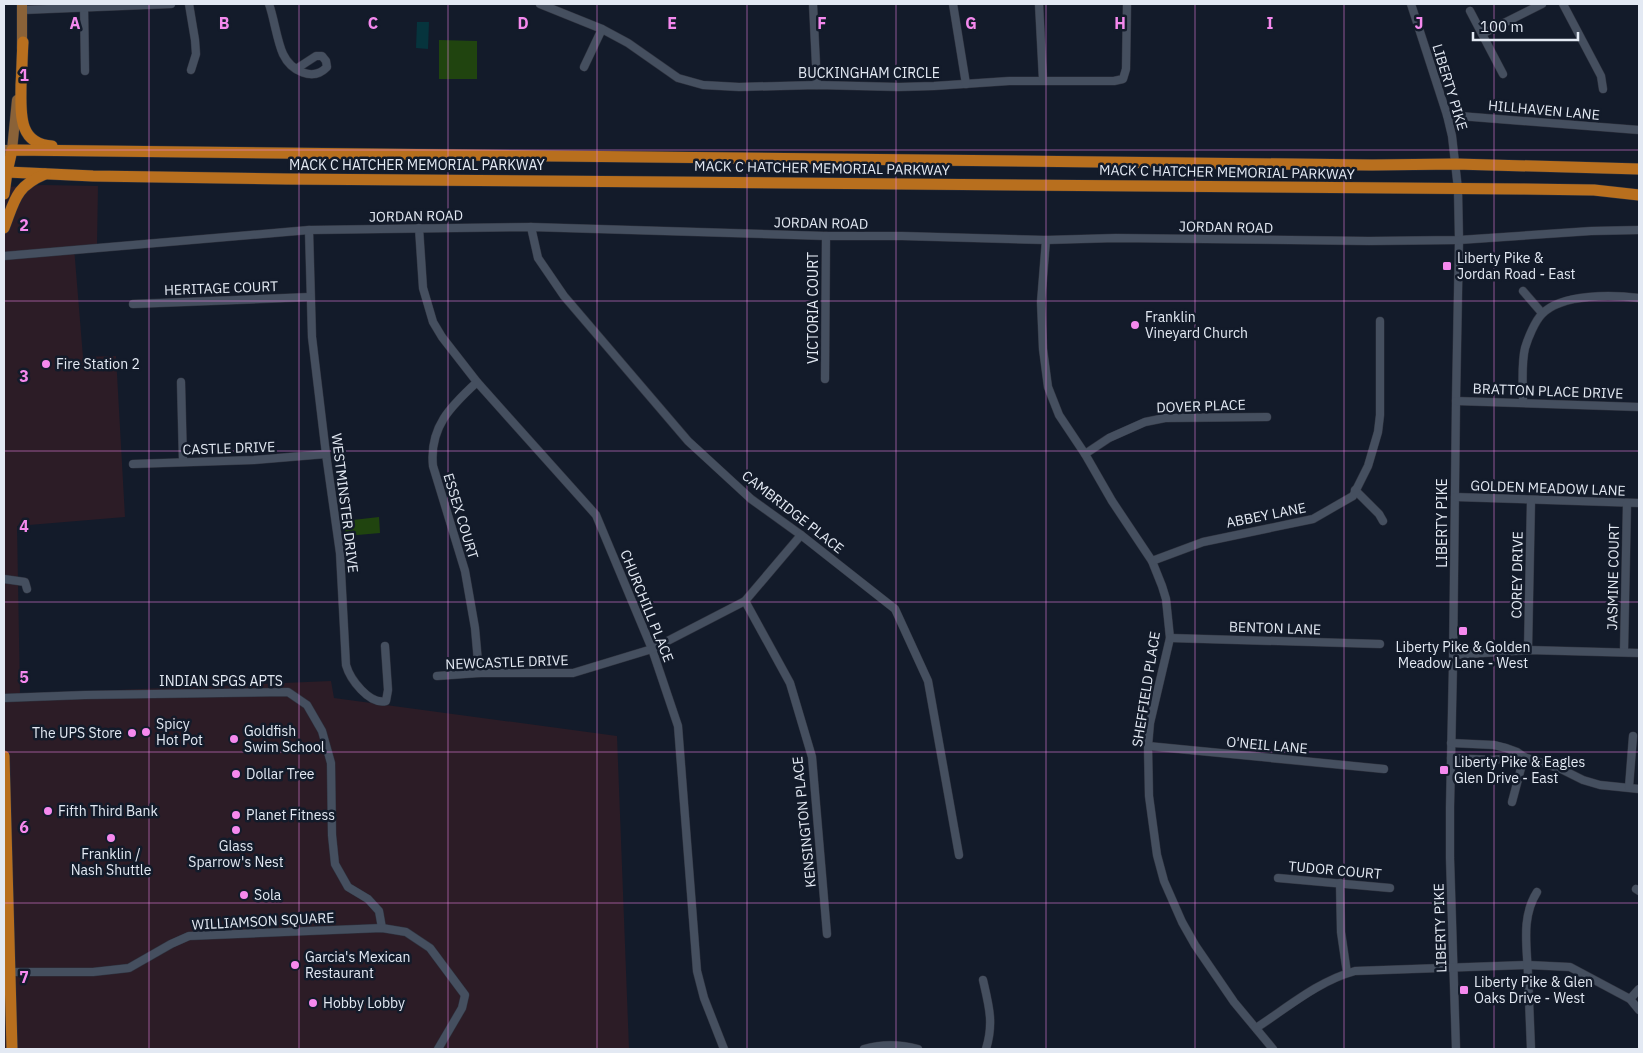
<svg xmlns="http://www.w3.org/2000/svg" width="1643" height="1053" viewBox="0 0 1643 1053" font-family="'IBM Plex Sans',sans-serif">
  <rect width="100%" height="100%" fill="#131b2a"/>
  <path fill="#2c1c26" d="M43,185L98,186L97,245L74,247L83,357L116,356L125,517L17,526L20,694L331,681L334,698L617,736L629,1049H4V187Z"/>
  <g fill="#20440f">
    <path d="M439,40L477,41V79H439Z"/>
    <path d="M379,517L380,533L346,536L344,521Z"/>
  </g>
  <path fill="#06343d" d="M417,22H429L428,49L416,48Z"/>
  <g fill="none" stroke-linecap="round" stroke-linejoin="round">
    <g stroke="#2f333f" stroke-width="9">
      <g id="minor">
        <path d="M84,4L85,71"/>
        <path d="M189,4L195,40L196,54L191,70"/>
        <path d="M269,4C274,18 277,41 283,54C291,71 313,82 327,67L326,61L322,56H316L296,69"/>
        <path d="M540,4L602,29L628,43L678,78L703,85L739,87L817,85L899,87L934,86L1009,81H1114L1123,79L1126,69L1127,4"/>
        <path d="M813,4L817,85"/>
        <path d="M953,4L966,84"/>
        <path d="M1039,4L1043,80"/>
        <path d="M1411,4L1447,115L1452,136L1458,189L1459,240L1456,401L1453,664L1450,808V858L1456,1049"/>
        <path d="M1563,4L1601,76L1603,89"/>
        <path d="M23,10L171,4"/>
        <path d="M1470,11L1503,74"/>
        <path d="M1482,34L1542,4"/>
        <path d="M584,67L602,29"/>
        <path d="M1447,115L1639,130"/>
        <path d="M531,227L538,258L564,296L688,441L751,499L801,535L895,609L928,681L959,855"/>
        <path d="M419,228L423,288L433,322L442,337L477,382L596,515L652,649L678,726L697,971L704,998L724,1049"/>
        <path d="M309,230L312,337L326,454L340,553L346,665C350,679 369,705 386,701L388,690L385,646"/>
        <path d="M1046,240L1041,302L1043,349L1048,387L1059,415L1085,454L1112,501L1152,561L1162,586L1166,599L1170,638L1150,723L1148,746L1149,796L1157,855L1164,881L1182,922L1195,945L1234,1002L1273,1049"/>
        <path d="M4,256L309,230L531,227L826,236H902L1046,240L1116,238L1369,241L1459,240L1591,231L1639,230"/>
        <path d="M1523,291L1542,313"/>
        <path d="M133,304L310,297"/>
        <path d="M825,379L826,236"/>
        <path d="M181,382L183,462"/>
        <path d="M477,382C451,406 429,427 433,466L465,571L475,628L479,673"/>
        <path d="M1456,401L1639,407"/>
        <path d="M1523,402C1523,385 1521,365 1525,348C1528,338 1535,321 1542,314C1562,293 1614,295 1639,298"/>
        <path d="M1085,454L1109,438L1145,422L1165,418L1267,417"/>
        <path d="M133,464L254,460L326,454"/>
        <path d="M1355,490L1379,514L1383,521"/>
        <path d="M1455,497L1639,503"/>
        <path d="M1152,561L1203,542L1313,519L1353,496L1368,466L1378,432L1380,415V321"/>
        <path d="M4,579L25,582L27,589"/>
        <path d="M745,601L790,683L812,757L827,934"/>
        <path d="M1170,638L1380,644"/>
        <path d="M1528,650L1531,500"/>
        <path d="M1624,652L1627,503"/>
        <path d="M1454,655L1528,650L1639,653"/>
        <path d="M437,676L479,673H573L652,649L745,601L801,535"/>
        <path d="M4,698L85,695L288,692L307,705L322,731L331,763L332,835L335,864L348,887L368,899L379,911L382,928"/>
        <path d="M1451,743L1494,745L1506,748L1517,752L1524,757L1561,769L1583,780L1600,785L1639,789"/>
        <path d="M1148,746L1384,769"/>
        <path d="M1451,758L1492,760L1524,757"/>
        <path d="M1629,787L1633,736"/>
        <path d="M1512,802L1524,757"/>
        <path d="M1278,878L1390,888"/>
        <path d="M1340,883L1341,932L1347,973"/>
        <path d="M1636,889L1639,891"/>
        <path d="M4,972H93L129,968L171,944L189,936L382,928L406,932L430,948L465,995L462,1008L438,1049"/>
        <path d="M983,980C989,1006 994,1023 986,1049"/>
        <path d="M1630,999L1639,989"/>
        <path d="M1256,1028C1287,1008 1318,981 1355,971L1528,965L1570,967L1630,999L1639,1010"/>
        <path d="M864,1049C882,1044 899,1044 918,1049"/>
        <path d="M1531,1049C1530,1025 1529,1000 1528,975C1527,946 1521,917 1537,892"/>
      </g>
    </g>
    <g stroke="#2f333f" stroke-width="11">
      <g id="major">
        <path d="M22,48V4"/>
        <path d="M4,150H12L17,100"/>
      </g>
    </g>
    <g stroke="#2f333f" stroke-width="12">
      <g id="highway">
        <path d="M23,42C22,57 22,71 21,85C21,111 17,144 52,146"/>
        <path d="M7,172L93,176L287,179L1520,189L1594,190L1639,195"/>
        <path d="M4,194L7,172L12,150L1372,165L1456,164L1639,169"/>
        <path d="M4,228C15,200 15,187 45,174"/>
        <path d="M4,756L12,1049"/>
      </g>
    </g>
    <use href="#minor" stroke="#454f5f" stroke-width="8"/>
    <use href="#major" stroke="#8a6238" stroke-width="10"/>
    <use href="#highway" stroke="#b86f1e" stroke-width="11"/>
  </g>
  <path fill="none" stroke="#f589ee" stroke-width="1" stroke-opacity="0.55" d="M149,4V1049M299,4V1049M448,4V1049M597,4V1049M747,4V1049M896,4V1049M1046,4V1049M1195,4V1049M1344,4V1049M1494,4V1049M4,150H1639M4,301H1639M4,451H1639M4,602H1639M4,752H1639M4,903H1639"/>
  <g fill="#f589ee" stroke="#131b2a" stroke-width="2">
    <rect x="1442" y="261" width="10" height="10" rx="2.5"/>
    <circle cx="1135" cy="325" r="5"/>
    <circle cx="46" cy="364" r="5"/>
    <rect x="1458" y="626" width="10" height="10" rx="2.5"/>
    <circle cx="146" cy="732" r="5"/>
    <circle cx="132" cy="733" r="5"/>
    <circle cx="234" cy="739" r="5"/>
    <rect x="1439" y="765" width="10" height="10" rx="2.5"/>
    <circle cx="236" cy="774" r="5"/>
    <circle cx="48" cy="811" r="5"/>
    <circle cx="236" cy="815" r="5"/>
    <circle cx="236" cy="830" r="5"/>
    <circle cx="111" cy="838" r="5"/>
    <circle cx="244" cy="895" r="5"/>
    <circle cx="295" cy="965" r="5"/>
    <rect x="1459" y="985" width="10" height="10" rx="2.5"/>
    <circle cx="313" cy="1003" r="5"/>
  </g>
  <g text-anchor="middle" stroke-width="5" stroke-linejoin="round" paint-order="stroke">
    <g font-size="14" fill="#e3e9f3" stroke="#131b2a">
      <text x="869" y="78">BUCKINGHAM CIRCLE</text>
      <text transform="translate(1450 87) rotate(73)" y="5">LIBERTY PIKE</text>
      <text transform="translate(1544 110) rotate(5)" y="5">HILLHAVEN LANE</text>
      <text x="417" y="170">MACK C HATCHER MEMORIAL PARKWAY</text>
      <text transform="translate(822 168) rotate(1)" y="5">MACK C HATCHER MEMORIAL PARKWAY</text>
      <text transform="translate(1227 172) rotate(1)" y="5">MACK C HATCHER MEMORIAL PARKWAY</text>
      <text transform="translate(416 216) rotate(-1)" y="5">JORDAN ROAD</text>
      <text transform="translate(821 223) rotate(1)" y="5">JORDAN ROAD</text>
      <text transform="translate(1226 227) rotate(1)" y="5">JORDAN ROAD</text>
      <text transform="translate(221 288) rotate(-2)" y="5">HERITAGE COURT</text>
      <text transform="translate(813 308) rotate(-90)" y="5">VICTORIA COURT</text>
      <text transform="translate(1548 391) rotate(2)" y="5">BRATTON PLACE DRIVE</text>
      <text transform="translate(1201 406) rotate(-2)" y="5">DOVER PLACE</text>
      <text transform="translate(229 448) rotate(-2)" y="5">CASTLE DRIVE</text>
      <text transform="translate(1548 488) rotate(2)" y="5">GOLDEN MEADOW LANE</text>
      <text transform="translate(345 503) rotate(83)" y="5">WESTMINSTER DRIVE</text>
      <text transform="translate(793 512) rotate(38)" y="5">CAMBRIDGE PLACE</text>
      <text transform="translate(1266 515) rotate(-11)" y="5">ABBEY LANE</text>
      <text transform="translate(461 516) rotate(73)" y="5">ESSEX COURT</text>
      <text transform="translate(1442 523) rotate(-90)" y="5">LIBERTY PIKE</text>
      <text transform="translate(1517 575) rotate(-89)" y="5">COREY DRIVE</text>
      <text transform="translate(1613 577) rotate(-89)" y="5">JASMINE COURT</text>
      <text transform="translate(647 606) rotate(68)" y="5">CHURCHILL PLACE</text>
      <text transform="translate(1275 628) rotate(2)" y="5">BENTON LANE</text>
      <text transform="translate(507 662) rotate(-2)" y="5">NEWCASTLE DRIVE</text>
      <text x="221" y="686">INDIAN SPGS APTS</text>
      <text transform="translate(1146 689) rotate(-81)" y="5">SHEFFIELD PLACE</text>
      <text transform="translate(1267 745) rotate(5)" y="5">O'NEIL LANE</text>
      <text transform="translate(804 822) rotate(-96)" y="5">KENSINGTON PLACE</text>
      <text transform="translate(1335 870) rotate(5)" y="5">TUDOR COURT</text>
      <text transform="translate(263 921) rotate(-3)" y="5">WILLIAMSON SQUARE</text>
      <text transform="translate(1440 928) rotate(-92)" y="5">LIBERTY PIKE</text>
    </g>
    <g font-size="14" fill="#e3e9f3" stroke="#131b2a" text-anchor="start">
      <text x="1457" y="263">Liberty Pike &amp;<tspan x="1457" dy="16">Jordan Road - East</tspan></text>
      <text x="1145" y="322">Franklin<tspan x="1145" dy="16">Vineyard Church</tspan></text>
      <text x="56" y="369">Fire Station 2</text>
      <text x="1463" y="652" text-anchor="middle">Liberty Pike &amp; Golden<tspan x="1463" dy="16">Meadow Lane - West</tspan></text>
      <text x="156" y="729">Spicy<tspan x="156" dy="16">Hot Pot</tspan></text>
      <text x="244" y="736">Goldfish<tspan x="244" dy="16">Swim School</tspan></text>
      <text x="122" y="738" text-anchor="end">The UPS Store</text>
      <text x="1454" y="767">Liberty Pike &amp; Eagles<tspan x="1454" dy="16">Glen Drive - East</tspan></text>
      <text x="246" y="779">Dollar Tree</text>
      <text x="58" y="816">Fifth Third Bank</text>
      <text x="246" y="820">Planet Fitness</text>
      <text x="236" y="851" text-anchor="middle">Glass<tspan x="236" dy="16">Sparrow's Nest</tspan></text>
      <text x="111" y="859" text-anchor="middle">Franklin /<tspan x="111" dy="16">Nash Shuttle</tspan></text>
      <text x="254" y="900">Sola</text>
      <text x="305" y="962">Garcia's Mexican<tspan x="305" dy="16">Restaurant</tspan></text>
      <text x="1474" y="987">Liberty Pike &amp; Glen<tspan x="1474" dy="16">Oaks Drive - West</tspan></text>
      <text x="323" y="1008">Hobby Lobby</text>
    </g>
  </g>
  <g font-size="16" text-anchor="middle" font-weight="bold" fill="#f589ee" stroke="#131b2a" stroke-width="5" stroke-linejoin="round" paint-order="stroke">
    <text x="75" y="29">A</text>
    <text x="224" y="29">B</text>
    <text x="373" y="29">C</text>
    <text x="523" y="29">D</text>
    <text x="672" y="29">E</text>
    <text x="822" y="29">F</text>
    <text x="971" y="29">G</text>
    <text x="1120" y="29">H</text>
    <text x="1270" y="29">I</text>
    <text x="1419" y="29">J</text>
    <text x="24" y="81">1</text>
    <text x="24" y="231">2</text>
    <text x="24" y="382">3</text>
    <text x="24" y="532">4</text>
    <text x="24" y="683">5</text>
    <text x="24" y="833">6</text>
    <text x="24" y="983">7</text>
  </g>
  <rect width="1643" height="1053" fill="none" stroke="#e3e9f3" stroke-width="10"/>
  <path d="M1473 32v8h105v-8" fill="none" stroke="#e3e9f3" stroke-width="2.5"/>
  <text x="1480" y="32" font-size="15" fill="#e3e9f3" stroke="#131b2a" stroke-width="4" paint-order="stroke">100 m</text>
</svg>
